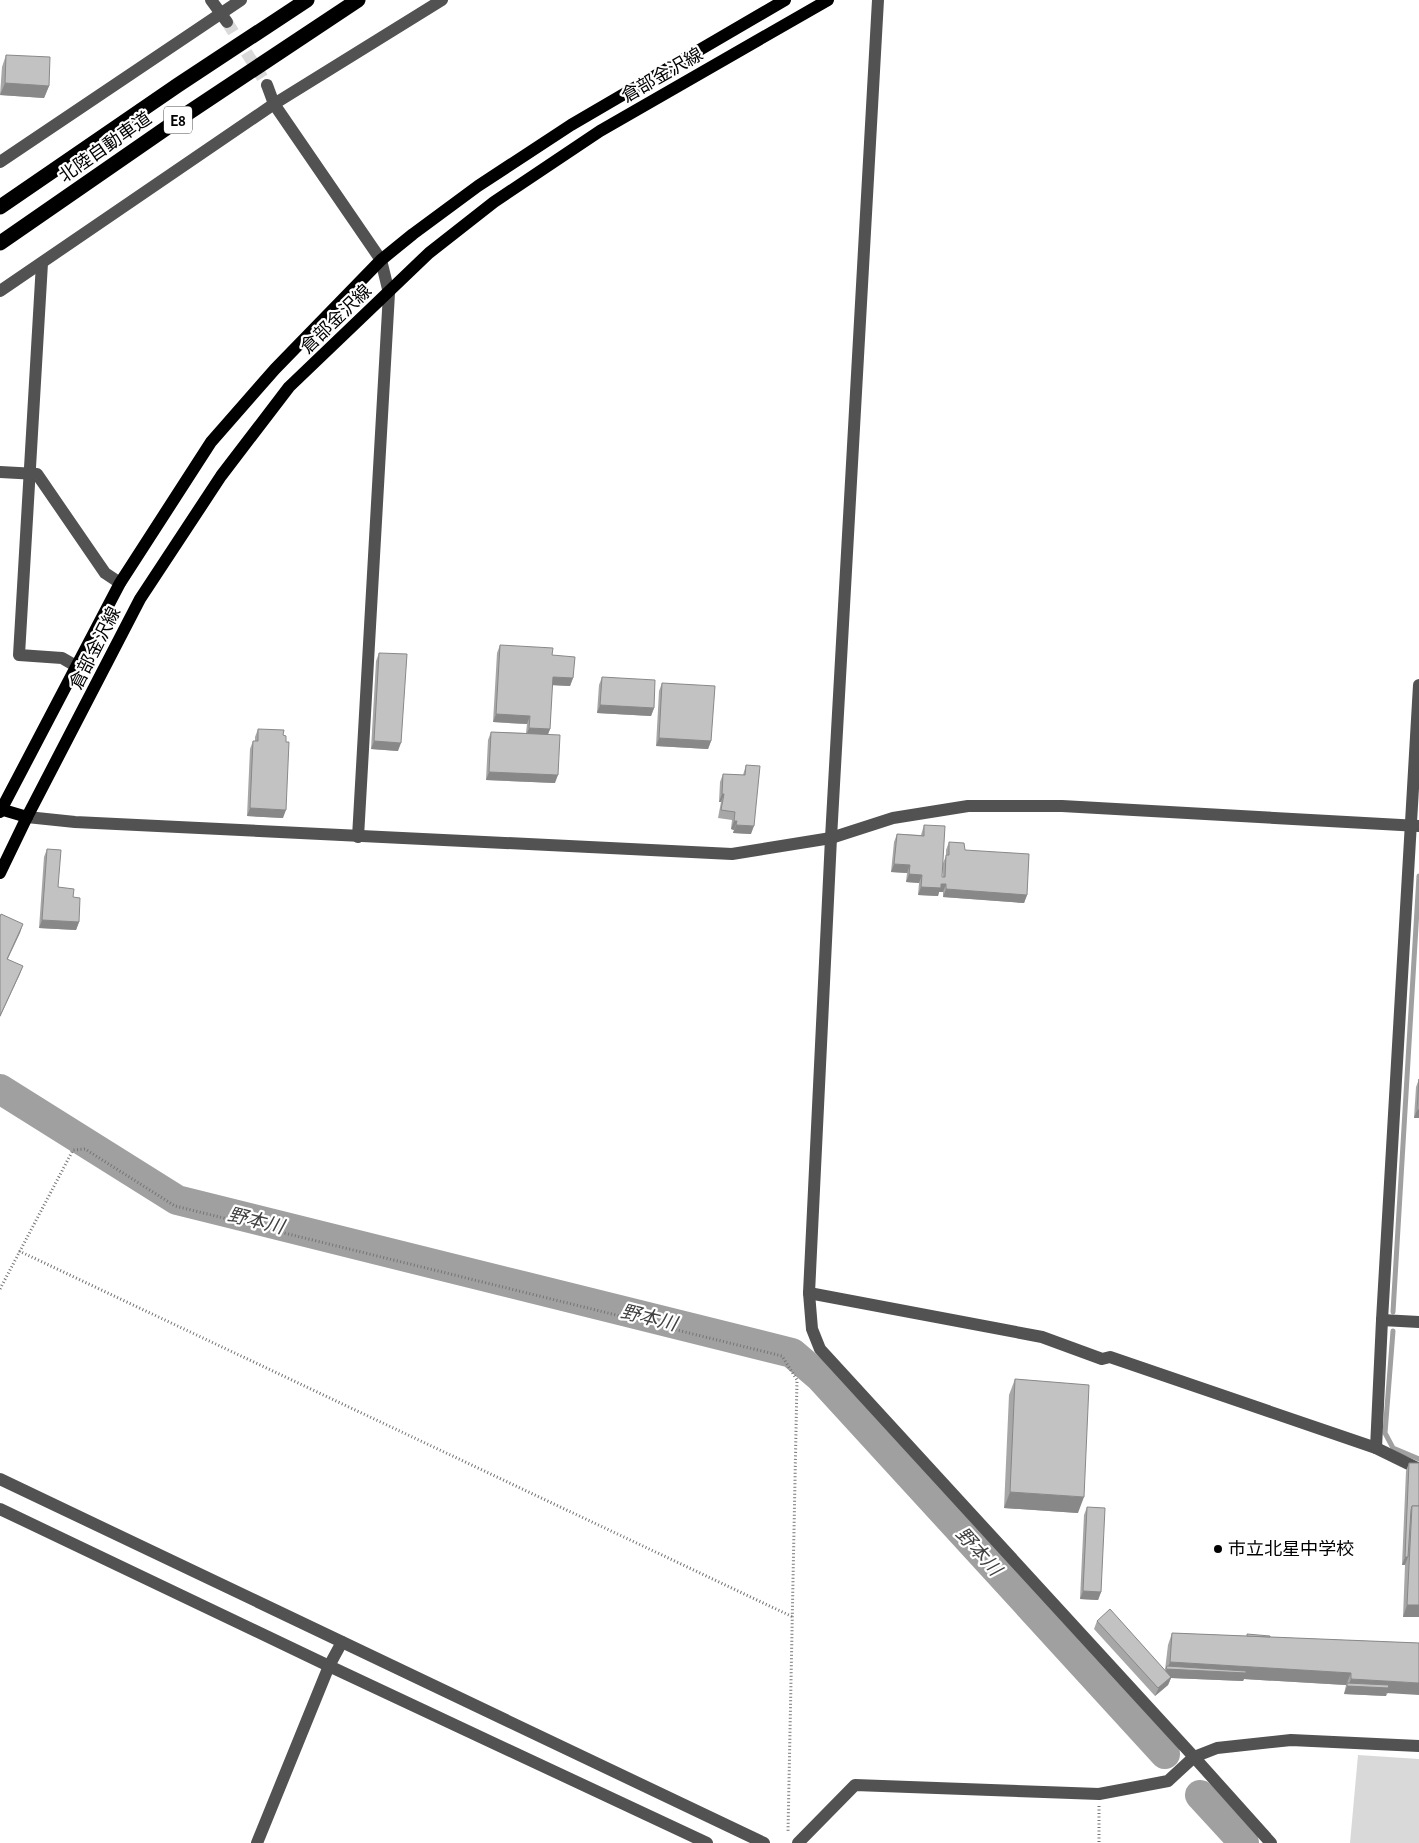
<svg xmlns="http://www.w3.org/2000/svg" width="1419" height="1843" viewBox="0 0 1419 1843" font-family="'Alegreya Sans','Noto Sans JP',sans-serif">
  <rect width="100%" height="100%" fill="#fff"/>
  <path fill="#d9d9d9" d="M1358,1755L1419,1759V1843H1350Z"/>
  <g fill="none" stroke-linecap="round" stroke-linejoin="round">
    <g stroke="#a0a0a0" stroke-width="5">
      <path d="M1393,1312L1419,876"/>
      <path d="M1393,1331L1385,1433L1393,1448L1419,1459"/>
    </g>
    <g stroke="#a0a0a0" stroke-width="30">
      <path d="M0,1089L177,1200L792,1353L820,1377L1165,1754"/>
      <path d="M1200,1795L1244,1843"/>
    </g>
    <path stroke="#d9d9d9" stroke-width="12" stroke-dasharray="12 6" stroke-linecap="butt" d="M227,22L267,85"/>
    <g stroke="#747474" stroke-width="3" stroke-dasharray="1 2.5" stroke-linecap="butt">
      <path d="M19,1251L793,1617"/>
      <path d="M0,1289L73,1150L85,1149L175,1206L782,1356L797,1380L788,1832"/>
      <path d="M1099,1806V1843"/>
    </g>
    <g stroke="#525252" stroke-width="12">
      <path d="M211,0L227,22"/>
      <path d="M267,85L274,104L381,260L389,293L358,837"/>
      <path d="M0,162L241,0"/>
      <path d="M42,263L19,655L62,658L76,666"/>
      <path d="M0,291L274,104L442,0"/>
      <path d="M0,472L37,474L105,573L120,583"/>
      <path d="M27,817L75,822L732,854L831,838L893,818L968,806H1062L1419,826"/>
      <path d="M809,1293L1042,1337L1102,1359L1110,1357L1376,1448L1419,1469"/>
      <path d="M1382,1320L1419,1322"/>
      <path d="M1376,1448L1382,1320L1419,685"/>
      <path d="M0,1479L764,1843"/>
      <path d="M0,1509L329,1666L707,1843"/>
      <path d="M257,1843L329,1666L342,1642"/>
      <path d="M798,1843L855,1785L1099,1794L1168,1781L1194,1757L820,1349L812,1329L809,1293L831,838L878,0"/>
      <path d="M1271,1843L1194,1757L1217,1748L1291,1740L1419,1746"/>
    </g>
    <g stroke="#000" stroke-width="12">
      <path d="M0,809L27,817"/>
      <path d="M0,812L120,583L211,442L275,369L381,260L413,234L478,186L571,125L785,0"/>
      <path d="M0,873L27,817L140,599L221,476L289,387L429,253L494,202L600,131L828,0"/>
    </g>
    <g stroke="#000" stroke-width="15">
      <path d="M0,207L178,85L307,0"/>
      <path d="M0,243L188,113L358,0"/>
    </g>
  </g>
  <g fill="#a7a7a7">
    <path d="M6,55L49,86L44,98L0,95L2,67Z"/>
    <path d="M500,645L552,655L573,678L570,686L552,685L550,729L548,734L555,783L486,780L488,740L491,732L526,733L527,724L493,722L497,653Z"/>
    <path d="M379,653L398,751L371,749L376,661Z"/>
    <path d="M602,677L654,708L651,716L597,713L599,685Z"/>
    <path d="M662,683L711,741L708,749L656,746L659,691Z"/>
    <path d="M258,729L283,818L247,816L250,749L253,741H255V737Z"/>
    <path d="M746,765L751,834L733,833L734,830L731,829L732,820L718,818L721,802H719L720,782L723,774L743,775Z"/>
    <path d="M924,825L942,877H943V863L946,856V850L949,842L965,850L1027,895L1024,903L943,897V892H939L938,896L918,895L919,883L906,882L907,873L891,872L894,842L897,834L921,835Z"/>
    <path d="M47,849L58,887L73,897L79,922L76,930L39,928L44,857Z"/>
    <path d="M1419,1079V1118H1414L1416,1087Z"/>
    <path d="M1015,1379L1078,1513L1004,1508L1009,1395Z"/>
    <path d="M1409,1463L1419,1617H1403L1405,1565H1402L1406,1471Z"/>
    <path d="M1087,1507L1101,1592L1098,1600L1080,1599L1084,1515Z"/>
    <path d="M1097,1621L1165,1670L1168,1645L1172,1633L1419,1643L1386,1696L1344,1694L1346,1685L1244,1679L1243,1681L1171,1678L1168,1685L1155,1696L1094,1629Z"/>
  </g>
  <g fill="#888">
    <path d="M5,83L49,86L44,98L0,95Z"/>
    <path d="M553,677L573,678L570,686L550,685Z"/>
    <path d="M600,705L654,708L651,716L597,713Z"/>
    <path d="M496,714L530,716L527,724L493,722Z"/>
    <path d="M529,728L550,729L547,737L526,736Z"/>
    <path d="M659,738L711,741L708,749L656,746Z"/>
    <path d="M374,741L401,743L398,751L371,749Z"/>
    <path d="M489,772L558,775L555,783L486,780Z"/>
    <path d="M722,794H724L721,802H719Z"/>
    <path d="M250,808L286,810L283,818L247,816Z"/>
    <path d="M734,821H737L734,830L731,829Z"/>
    <path d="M736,825L754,826L751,834L733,833Z"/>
    <path d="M894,864L910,865L907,873L891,872Z"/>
    <path d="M909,874L922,875L919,883L906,882Z"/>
    <path d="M941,884H946L943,892H939L938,896L918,895L921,887Z"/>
    <path d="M946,889L1027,895L1024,903L943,897Z"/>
    <path d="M42,920L79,922L76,930L39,928Z"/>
    <path d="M23,924L20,933L4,967L7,959Z"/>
    <path d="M23,966L20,974L0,1017V1016Z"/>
    <path d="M1417,1110H1419V1118H1414Z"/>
    <path d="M1010,1492L1084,1497L1078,1513L1004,1508Z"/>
    <path d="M1405,1557H1408L1405,1565H1402Z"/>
    <path d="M1083,1591L1101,1592L1098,1600L1080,1599Z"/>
    <path d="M1407,1605H1419V1617H1403Z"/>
    <path d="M1170,1662L1351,1673L1346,1685L1244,1679L1243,1681L1171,1678L1168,1685L1155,1696Z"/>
    <path d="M1351,1679L1419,1683V1695L1386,1693V1696L1344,1694L1347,1686H1348Z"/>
  </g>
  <g fill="#c2c2c2" stroke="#888">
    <path d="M6,55L50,57L49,86L5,83Z"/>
    <path d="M500,645L553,648L552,655L575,657L573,678L553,677L550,729L529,728L530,716L496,714Z"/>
    <path d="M379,653L407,654L401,743L374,741Z"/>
    <path d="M602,677L655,680L654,708L600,705Z"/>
    <path d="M662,683L715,686L711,741L659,738Z"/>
    <path d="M258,729L284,730L283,735L286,736V742H289L286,810L250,808L253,741H258Z"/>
    <path d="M491,732L560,735L558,775L489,772Z"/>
    <path d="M746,765L760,766L754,826L736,825L737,821H734L735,812L721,810L724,794H722L723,774L745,775Z"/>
    <path d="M924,825L945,826L942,877H945L946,855H949V842L964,843L965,850L1029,854L1027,895L946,889V884H941V888L921,887L922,875L909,874L910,865L894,864L897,834L924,836Z"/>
    <path d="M47,849L61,850L58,887L74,889L73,897L80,898L79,922L42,920Z"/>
    <path d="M1,914L23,924L7,959L23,966L0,1016V917Z"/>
    <path d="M1419,1079V1110H1417Z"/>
    <path d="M1015,1379L1089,1385L1084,1497L1010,1492Z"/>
    <path d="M1409,1463H1419V1506H1412L1411,1510L1408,1557H1405Z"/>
    <path d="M1412,1506H1419V1605H1407Z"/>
    <path d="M1087,1507L1105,1508L1101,1592L1083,1591Z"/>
    <path d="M1110,1609L1171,1677L1158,1688L1097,1621Z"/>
    <path d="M1172,1633L1419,1643V1683L1351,1679V1673L1170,1662Z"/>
    <path d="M1247,1634L1270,1636V1637L1247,1636Z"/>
    <path d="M1167,1666L1246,1671V1673L1166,1669Z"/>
    <path d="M1347,1683L1389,1685L1388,1688L1347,1686Z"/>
  </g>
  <circle fill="#000" stroke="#fff" stroke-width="2" cx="1218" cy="1549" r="5"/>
  <g text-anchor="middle" stroke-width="4.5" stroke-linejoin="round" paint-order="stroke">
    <rect fill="#fff" stroke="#4c4c4c" stroke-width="1" x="164" y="106.5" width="28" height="27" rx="4"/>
    <g font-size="16" font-weight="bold" fill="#000">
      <text x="178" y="126">E8</text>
    </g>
    <g font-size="18" fill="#000" stroke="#fff">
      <text transform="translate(662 75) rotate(-30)" y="6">倉部金沢線</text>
      <text transform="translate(105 147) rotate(-35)" y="6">北陸自動車道</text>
      <text transform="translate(336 319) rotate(-44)" y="6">倉部金沢線</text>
      <text transform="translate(95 648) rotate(-63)" y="6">倉部金沢線</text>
    </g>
    <g font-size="18" fill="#000" stroke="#fff" text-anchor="start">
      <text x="1228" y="1555">市立北星中学校</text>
    </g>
    <g font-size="19" font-style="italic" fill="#414141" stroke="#fff">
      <text transform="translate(256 1220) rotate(14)" y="7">野本川</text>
      <text transform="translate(649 1317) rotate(14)" y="7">野本川</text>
      <text transform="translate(979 1551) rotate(48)" y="7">野本川</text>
    </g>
  </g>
</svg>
